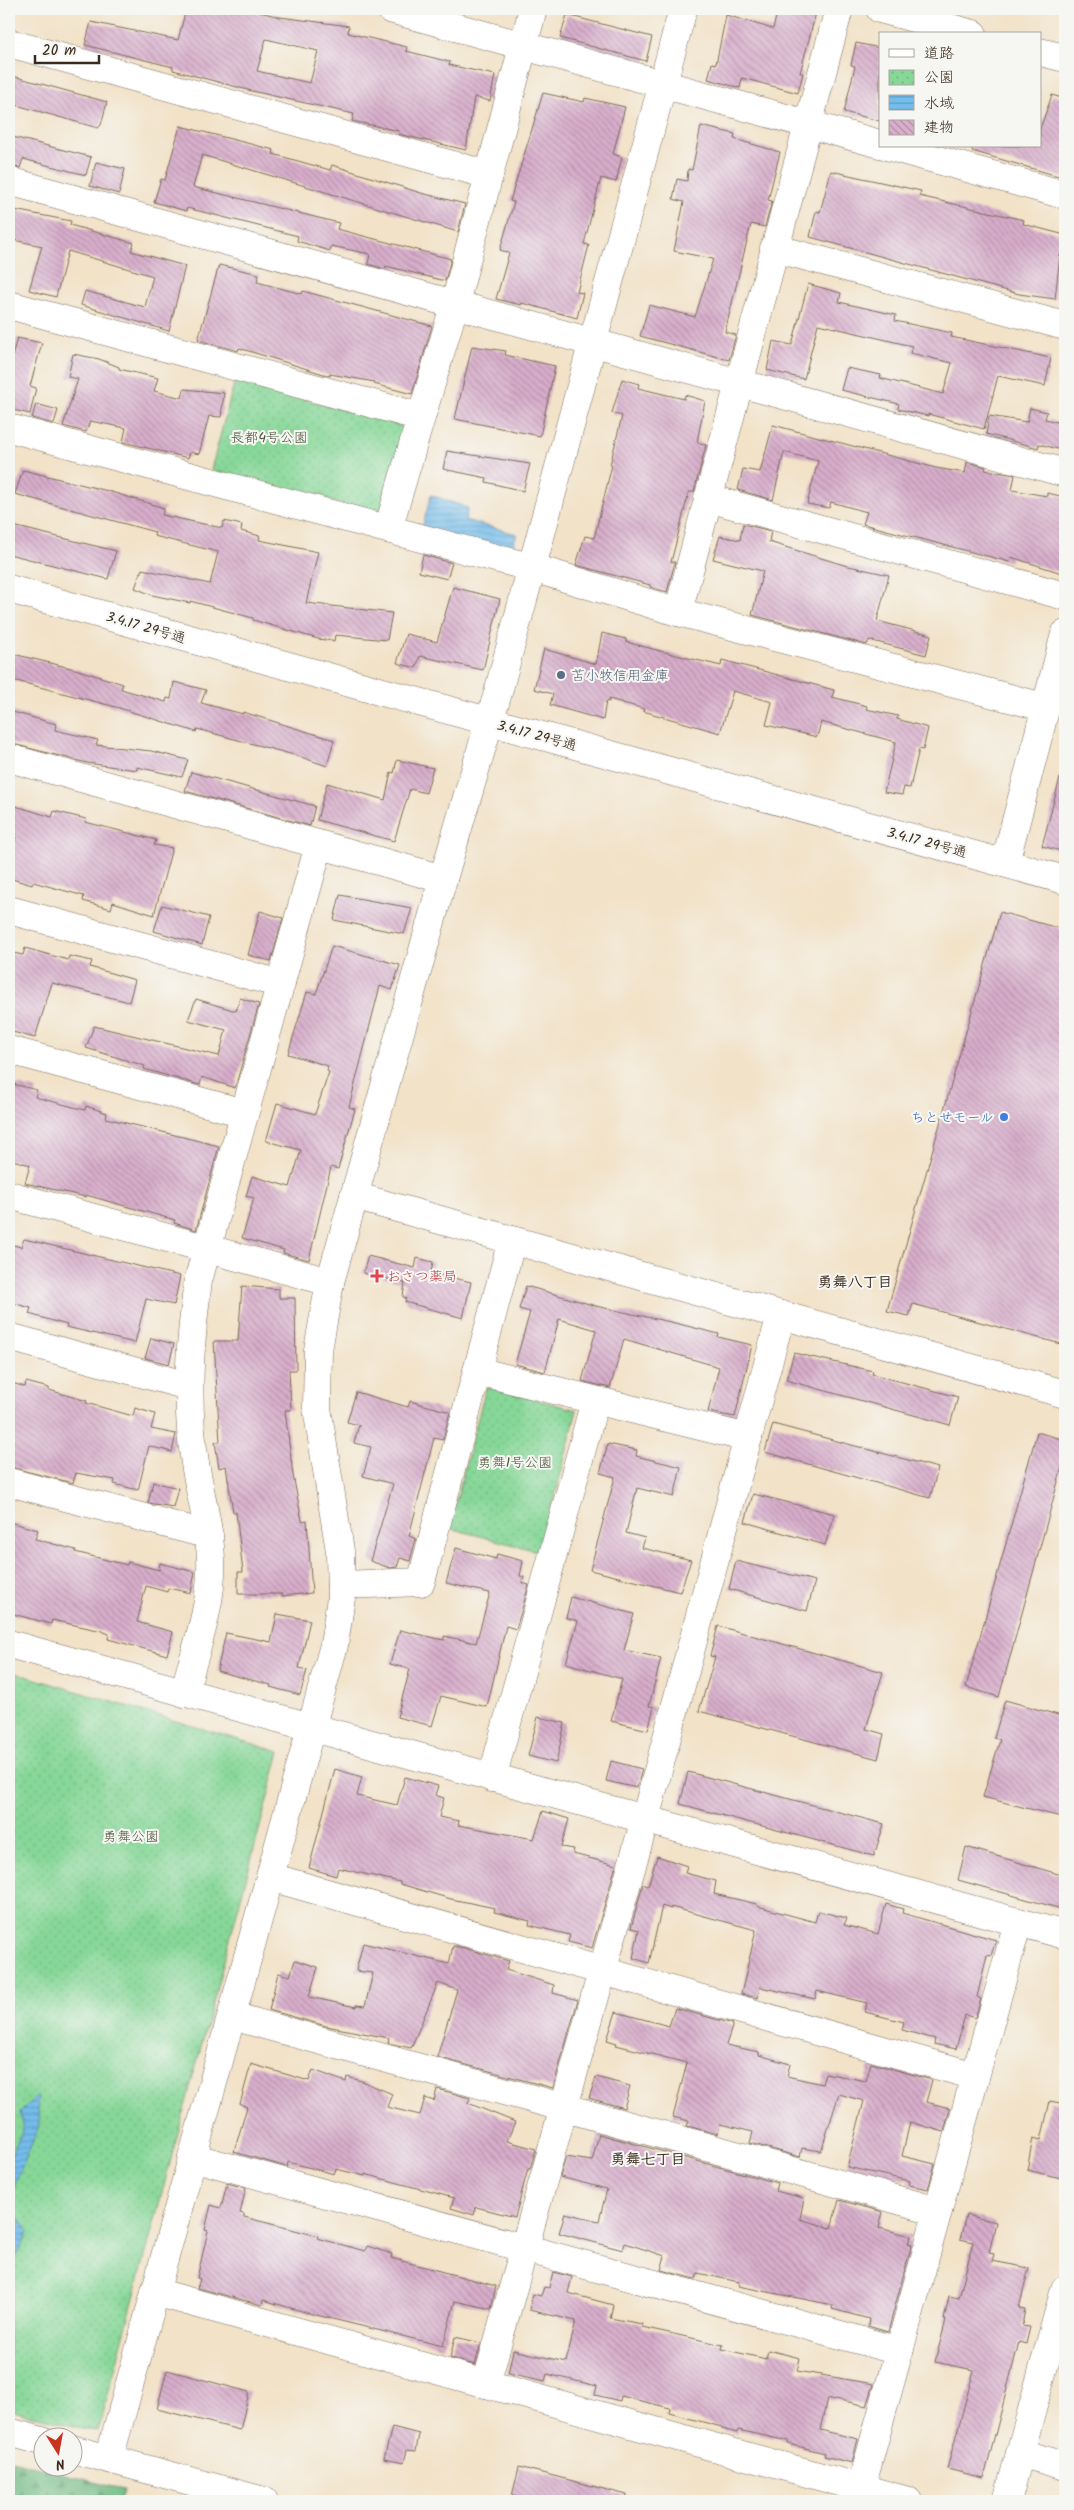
<svg xmlns="http://www.w3.org/2000/svg" width="1074" height="2510" viewBox="0 0 1074 2510" font-family="Kalam,'Klee One',sans-serif">
  <defs>
    <pattern id="forest-firs" width="22" height="20" patternUnits="userSpaceOnUse" patternTransform="scale(1.25)"><rect width="22" height="20" fill="#6cb880"/><path d="M5 1l3.5 6h-7zM16 11l3.5 6h-7z" fill="#5a9668"/></pattern>
    <pattern id="park-dots" width="8" height="8" patternUnits="userSpaceOnUse" patternTransform="scale(1.25)"><rect width="8" height="8" fill="#86d798"/><path d="M2 2h.1M6 6h.1" fill="none" stroke="#75b983" stroke-width="1.8" stroke-linecap="round"/></pattern>
    <pattern id="water-rules" width="6" height="5" patternUnits="userSpaceOnUse" patternTransform="scale(1.25)"><rect width="6" height="5" fill="#74bded"/><path d="M0 2.5h6" fill="none" stroke="#609abf"/></pattern>
    <pattern id="building-back-hatch" width="6" height="6" patternUnits="userSpaceOnUse" patternTransform="scale(1.25)"><rect width="6" height="6" fill="#d8aecc"/><path d="M-1 5l2 2M0 0l6 6M5-1l2 2" fill="none" stroke="#b08ea5"/></pattern>
  </defs>
  <rect width="100%" height="100%" fill="#f6f6f2"/>
  <filter id="ink" filterUnits="userSpaceOnUse"><feTurbulence type="fractalNoise" baseFrequency=".02" numOctaves="2"/><feDisplacementMap in="SourceGraphic" scale="10" xChannelSelector="R" yChannelSelector="G"/><feConvolveMatrix kernelMatrix="1 2 1 2 8 2 1 2 1" color-interpolation-filters="sRGB"/></filter>
  <filter id="wash" filterUnits="userSpaceOnUse"><feTurbulence type="fractalNoise" baseFrequency=".0096" numOctaves="4" result="noise"/><feDisplacementMap in="SourceGraphic" scale="20" xChannelSelector="R" yChannelSelector="G"/><feGaussianBlur stdDeviation="1.12" result="paint"/><feColorMatrix in="noise" values="0 0 0 0 0 0 0 0 0 0 0 0 0 0 0 0 0 1.4 0 .05"/><feComposite in="paint" operator="in"/></filter>
  <g filter="url(#wash)">
    <rect width="100%" height="100%" fill="#f2e2c8"/>
    <path fill="url(#forest-firs)" stroke="#54714f" d="M9,2459L124,2490L121,2501H9Z"/>
    <g fill="url(#park-dots)" stroke="#60805b">
      <path d="M235,380L405,427L380,514L211,470Z"/>
      <path d="M486,1387L577,1410L541,1552L449,1528Z"/>
      <path d="M9,1671L280,1752L98,2432L9,2410Z"/>
    </g>
    <g fill="url(#water-rules)" stroke="#587486">
      <path d="M431,495L468,508L465,520L517,534L508,559L420,535Z"/>
      <path d="M37,2096L39,2126L9,2198L15,2211L28,2231L19,2253L9,2261V2158L23,2131L20,2113Z"/>
    </g>
    <g id="blocks">
      <g fill="url(#building-back-hatch)" fill-rule="evenodd">
        <path d="M186,9H248L280,17L349,26L348,33L407,47L406,51L450,62L449,65L495,75L490,101L474,97L466,150L398,134L399,131L352,121L354,114L252,91L173,70V67L85,45L91,22L178,40ZM266,39L318,51L310,83L257,71Z"/>
        <path d="M778,9H817L800,73H803L798,93L742,78L740,88L708,79L712,63L716,64L726,15L773,29Z"/>
        <path d="M567,15L652,37L646,61L560,38Z"/>
        <path d="M856,43L880,48V121L844,112L855,66L851,65Z"/>
        <path d="M9,75L107,102L101,125L98,128L9,103Z"/>
        <path d="M543,93L584,102L585,98L625,107L613,154L622,157L616,182L601,178L584,244L589,245L577,292L583,293L577,318L522,303L521,305L496,299L509,253L500,250L514,202L510,201Z"/>
        <path d="M1052,95L1065,99V178L972,151L973,146H1040V129Z"/>
        <path d="M180,126L274,150L273,154L330,170L332,165L421,193L465,204L458,232L202,155L193,187L339,223L337,229L451,259L445,281L386,266L385,269L368,264L370,254L331,246L330,251L297,241L298,236L187,208L186,211L154,202L161,179L165,180Z"/>
        <path d="M701,126L735,134L734,139L780,152L768,200L772,201L765,227L751,224L725,332L736,335L729,360L640,336L649,305L695,317L713,259L674,251L684,202L673,199L677,179L687,181L688,169L692,170Z"/>
        <path d="M9,136L91,157L86,175L23,159L20,168L9,166Z"/>
        <path d="M96,162L125,169L119,194L90,186Z"/>
        <path d="M831,171L921,191L919,196L1024,220L1023,224L1065,235V256L1060,255L1055,299L1019,294L810,237L816,211L820,212Z"/>
        <path d="M9,209L71,221L70,225L134,243L131,251L185,266L169,331L81,305L85,291L145,307L153,276L68,251L56,297L29,290L42,246L9,239Z"/>
        <path d="M219,265L259,274L257,282L302,294L303,291L432,326L412,394L374,384L375,382L330,374V376L239,348L238,351L198,340Z"/>
        <path d="M808,284L841,293L839,302L896,315L895,321L952,333L951,337L1051,358L1045,386L998,376L984,429L928,414V416L898,409L899,404L841,390L847,368L881,375L880,378L943,394L952,363L910,353L912,346L818,324L804,379L767,370L773,341L792,345Z"/>
        <path d="M17,338L42,343L30,386L36,388L30,414L9,409V367Z"/>
        <path d="M472,346L506,351L505,355L555,366L540,436L455,419Z"/>
        <path d="M73,354L99,359L119,367V369L158,378L154,391L182,398L184,389L224,393L221,417L209,416L199,454L190,452L188,458L123,442L126,428L90,421L86,432L63,426L78,379L68,377Z"/>
        <path d="M622,379L639,384L638,388L684,399L685,395L705,401L697,442L706,445L694,492H689L671,562H675L667,592L650,587V585L576,565L585,536L594,538L612,465H610L622,416L612,413Z"/>
        <path d="M36,404L58,410L54,424L32,418Z"/>
        <path d="M1030,408L1047,412L1045,419L1065,424V451L1039,444L1038,448L986,434L989,416L1027,422Z"/>
        <path d="M773,425L936,468L965,473L967,462L986,467L985,470L1015,475L1012,490L1047,496V493L1065,497V574L1011,557L1010,562L863,524L867,512L831,502L829,508L807,504L818,461L784,452L773,500L738,490L743,469L760,472Z"/>
        <path d="M447,451L530,464L523,491L486,482L487,478L443,469Z"/>
        <path d="M23,470L108,491L164,508L162,515L222,528L224,521L242,525L241,531L260,536L259,540L318,552L306,603L392,613L387,640L335,635L334,641L318,639L253,620V618L190,601V603L152,595L135,588L142,569L210,584L218,552L154,536L155,532L15,494Z"/>
        <path d="M743,524L771,531L769,542L844,565L889,575L877,621L931,635L926,655L869,640L867,645L752,615L763,571L713,559L720,536L740,540Z"/>
        <path d="M9,525L116,551L108,579L9,554Z"/>
        <path d="M423,555L452,563L447,579L419,572Z"/>
        <path d="M453,587L500,599L483,670L420,656L416,668L397,663L406,634L437,642Z"/>
        <path d="M602,633L626,639V642L672,654L721,666L722,660L834,690L832,697L867,706L866,709L898,716L897,719L928,728L923,750L919,749L910,788L904,787L902,795L884,792L896,742L821,722L817,737L766,725L772,702L733,691L720,733L643,711L644,709L609,699V702L606,701L603,720L550,705L553,694L534,689L544,649L596,664Z"/>
        <path d="M9,653L75,669L123,684L121,689L166,702L167,698L171,699L174,682L206,690L201,703L243,714V712L334,740L327,766L298,756L197,729L196,732L116,707L9,679Z"/>
        <path d="M9,711L56,724L55,730L98,740L96,745L151,751L188,760L182,777L137,767V770L87,763L9,743Z"/>
        <path d="M397,760L433,768L426,793L410,789L394,841L317,820L327,783L385,800L391,772L394,773Z"/>
        <path d="M191,772L315,806L310,826L185,791Z"/>
        <path d="M1060,778L1065,779V852L1042,846Z"/>
        <path d="M9,804L52,817L54,811L86,819L85,822L156,840L154,845L172,848L154,915L113,902L111,909L83,901L84,896L33,882L32,885L9,878V861L17,834L9,831Z"/>
        <path d="M340,895L412,908L404,934L334,920Z"/>
        <path d="M162,905L209,917L202,945L154,931Z"/>
        <path d="M260,911L283,918L271,961L248,955Z"/>
        <path d="M1000,912L1065,930V1345L913,1304L909,1316L887,1311Z"/>
        <path d="M332,946L400,965L392,990L380,986L349,1107L355,1109L338,1169L331,1167L309,1260L283,1253L284,1250L242,1238L254,1198L246,1196L252,1176L290,1187L301,1150L266,1141L277,1103L315,1114L329,1072L327,1071L328,1066L288,1054L307,992L316,994Z"/>
        <path d="M25,948L68,960L69,956L92,961L90,967L135,980L129,1002L52,983L35,1038L9,1031V952L23,955Z"/>
        <path d="M240,998L259,1004L235,1088L202,1077L200,1085L175,1078L144,1069L145,1066L86,1048L94,1026L219,1056L226,1030L188,1020L196,999L236,1011Z"/>
        <path d="M9,1083L37,1090L35,1097L85,1110L86,1106L107,1113L106,1118L219,1146L196,1230L174,1223L175,1220L86,1195V1197L25,1183L30,1165L9,1159Z"/>
        <path d="M24,1239L180,1276L174,1305L146,1299L135,1343L66,1327L67,1325L29,1314L31,1308L9,1302V1244L21,1247Z"/>
        <path d="M368,1256L415,1268L417,1258L433,1262L431,1273L471,1282L463,1318L405,1302L406,1298L403,1297L405,1283L363,1273Z"/>
        <path d="M242,1286L279,1289V1298H295L296,1370H289L291,1410H285L293,1475L302,1521L307,1520L312,1593L281,1596L282,1594H238V1572H243L236,1512H233L226,1466L219,1468L215,1442H220L214,1341H238Z"/>
        <path d="M526,1286L600,1307L675,1323L719,1334L718,1337L752,1345L735,1417L708,1412L719,1367L624,1339L610,1388L582,1381L596,1330L559,1319L545,1372L515,1364L530,1312L519,1309Z"/>
        <path d="M151,1338L174,1344L169,1364L145,1358Z"/>
        <path d="M794,1353L873,1371L872,1374L958,1397L950,1425L786,1380Z"/>
        <path d="M9,1382L25,1387L26,1382L49,1388V1390L87,1401L86,1403L133,1416L135,1408L155,1414L151,1429L176,1434L172,1452L149,1446L138,1490L114,1484L115,1480L76,1473L73,1483L9,1467Z"/>
        <path d="M356,1392L408,1407L410,1401L450,1412L443,1440L434,1438L409,1536L416,1539L410,1561L400,1558L397,1567L390,1568L370,1561L393,1484L363,1476L371,1447L354,1443L359,1425L347,1422Z"/>
        <path d="M773,1424L938,1468L930,1498L765,1452Z"/>
        <path d="M1037,1432L1065,1440V1456L999,1697L966,1687Z"/>
        <path d="M608,1444L637,1450L636,1456L681,1467L674,1497L637,1488L626,1533L645,1538L642,1548L691,1560L680,1592L590,1570L615,1477L600,1473Z"/>
        <path d="M153,1482L178,1488L173,1507L148,1503Z"/>
        <path d="M753,1494L835,1514L825,1545L745,1522Z"/>
        <path d="M9,1522L38,1530L35,1539L76,1550L75,1552L127,1565L128,1562L159,1570L160,1563L195,1572L191,1593L168,1588L167,1592L146,1586L137,1622L173,1632L167,1655L108,1639L109,1634L102,1631L52,1620L51,1624L9,1613Z"/>
        <path d="M456,1548L496,1559L497,1554L523,1561L520,1576L524,1577L522,1583L529,1585L516,1629L506,1626L487,1707L441,1696L432,1726L397,1717L410,1669L390,1664L400,1630L444,1640V1636L476,1643L490,1593L446,1583Z"/>
        <path d="M736,1561L815,1581L807,1611L729,1589Z"/>
        <path d="M571,1597L634,1614L624,1650L661,1658L649,1706L654,1707L648,1730L611,1721L622,1679L566,1663L578,1621L566,1618Z"/>
        <path d="M277,1614L310,1620L299,1668L307,1670L300,1695L270,1687L271,1685L217,1671L226,1633L271,1642Z"/>
        <path d="M718,1626L883,1672L866,1729L884,1734L878,1759L699,1711L715,1657L710,1656Z"/>
        <path d="M1005,1700L1065,1717V1818L983,1797L1000,1740L994,1738Z"/>
        <path d="M538,1717L565,1723L556,1763L528,1756Z"/>
        <path d="M611,1761L642,1769L637,1788L606,1781Z"/>
        <path d="M335,1769L362,1777L357,1796L397,1805L405,1777L438,1786L435,1795L444,1798L439,1817L459,1821L458,1825L534,1839L543,1811L569,1819L561,1847L574,1849L573,1854L616,1865L592,1948L568,1942L570,1935L529,1925L530,1921L494,1912L495,1908L451,1899L400,1884V1882L338,1868L336,1876L309,1868Z"/>
        <path d="M688,1772L884,1824L874,1856L680,1804Z"/>
        <path d="M966,1847L1065,1876V1910L958,1880Z"/>
        <path d="M657,1856L687,1866L685,1873L716,1881L714,1894L757,1904V1906L815,1922L818,1911L847,1918L844,1925L878,1934L886,1904L903,1909L902,1913L996,1940L991,1956L987,1955L977,1997L981,1999L975,2018L965,2015L956,2049L934,2044L935,2039L902,2030L904,2022L865,2012L867,2003L817,1991L815,1999L760,1987L758,1998L741,1994L756,1930L671,1907V1909L662,1906L649,1963L633,1958L639,1930L631,1928L643,1884L648,1886Z"/>
        <path d="M363,1943L449,1964L453,1946L464,1948L509,1961L506,1970L554,1985L553,1993L578,2000L553,2088L437,2057L457,1990L438,1983L411,2048L388,2043L389,2038L326,2026L269,2010L278,1973L290,1976L295,1960L318,1967L309,1997L356,2007V2005L365,2006L373,1973L356,1971Z"/>
        <path d="M675,2008L733,2024L726,2045L759,2052V2055L790,2064L787,2076L822,2084L825,2073L866,2081L871,2063L932,2080L926,2102L950,2108L944,2132L910,2122L902,2156L935,2164L928,2189L909,2185L910,2181L847,2167L864,2101L839,2094L821,2151L802,2148L800,2157L750,2143L753,2132L720,2124L718,2134L687,2126L689,2121L673,2117L687,2063L616,2045L617,2043L607,2040L616,2012L669,2026Z"/>
        <path d="M251,2064L309,2081L313,2070L346,2082L347,2077L362,2081L392,2094L387,2107L420,2115L425,2098L434,2101L437,2089L470,2098L468,2103L515,2122L507,2141L536,2149L530,2169H528L515,2217L476,2207L474,2215L451,2208L454,2198L365,2174V2176L336,2169L334,2174L288,2162L287,2167L234,2152L247,2107L240,2104Z"/>
        <path d="M596,2077L630,2086L624,2108L589,2098Z"/>
        <path d="M1050,2101L1065,2104V2179L1027,2170L1033,2138L1041,2140Z"/>
        <path d="M599,2134L777,2183L775,2191L804,2198L800,2219L831,2228L839,2200L883,2212L879,2228L911,2236L908,2243L912,2244L888,2332L868,2326L869,2319L832,2309L833,2305L738,2286L739,2282L698,2273L696,2279L661,2270L665,2256L625,2243L623,2250L559,2233L565,2213L599,2221L607,2189L560,2177L566,2157L592,2161Z"/>
        <path d="M227,2183L246,2188L240,2213L244,2214V2217L318,2236L317,2238L365,2251L367,2246L392,2254L391,2258L496,2286L491,2309L455,2301L443,2346L312,2314L263,2300L262,2305L197,2288L200,2279L197,2278L208,2231L205,2230L211,2205L221,2208Z"/>
        <path d="M966,2215L996,2222L989,2253L994,2254L992,2261L1029,2268L1019,2308L1025,2309L1022,2326L1030,2327L1026,2344L1019,2342L984,2478L947,2469L974,2370L935,2362L946,2320H944L949,2296L959,2298L973,2242L960,2239Z"/>
        <path d="M553,2272L572,2277L568,2293L613,2305L610,2318L642,2324V2327L723,2345L722,2349L766,2359L768,2350L800,2358L797,2371L874,2384L867,2406L835,2399L834,2401L827,2399L820,2430L858,2439L852,2463L824,2456L825,2453L788,2444V2441L738,2430L737,2433L722,2429V2427L669,2413L670,2408L621,2396L620,2401L595,2395L597,2386L547,2374L545,2381L508,2373L513,2350L566,2362L576,2321L529,2310L533,2294L541,2296L544,2287L549,2288Z"/>
        <path d="M455,2337L481,2343L475,2365L450,2358Z"/>
        <path d="M167,2370L249,2392L240,2430L157,2409Z"/>
        <path d="M392,2427L419,2434L416,2451L407,2450L404,2463L384,2459Z"/>
        <path d="M519,2467L627,2495L626,2501H532L512,2496Z"/>
      </g>
    </g>
  </g>
  <g filter="url(#ink)">
    <use href="#blocks" fill-opacity="0" stroke="#7b6a5a" stroke-width="1"/>
    <g fill="none" stroke-linecap="round" stroke-linejoin="round">
      <g stroke="#7b6a5a" stroke-width="29">
        <g id="minor">
          <path d="M390,9L880,144"/>
          <path d="M880,9L973,34"/>
          <path d="M9,43L489,175"/>
          <path d="M1040,52L1065,58"/>
          <path d="M887,146L1065,195"/>
          <path d="M9,181L1065,473"/>
          <path d="M774,248L1065,326"/>
          <path d="M9,305L421,417"/>
          <path d="M9,428L533,568L678,612L1044,707"/>
          <path d="M708,498L1065,596"/>
          <path d="M388,529L455,303L533,9"/>
          <path d="M9,589L1065,880"/>
          <path d="M678,612L839,9"/>
          <path d="M9,758L443,879"/>
          <path d="M1005,863L1065,634"/>
          <path d="M9,910L281,984"/>
          <path d="M9,1050L244,1113"/>
          <path d="M9,1195L330,1282"/>
          <path d="M354,1196L1065,1394"/>
          <path d="M9,1337L188,1386"/>
          <path d="M477,1371L748,1438"/>
          <path d="M9,1482L209,1535"/>
          <path d="M341,1585L421,1582L512,1240"/>
          <path d="M9,1644L1065,1935"/>
          <path d="M184,1693C195,1651 213,1604 211,1560C210,1527 200,1495 195,1463C185,1402 190,1341 198,1281L319,845"/>
          <path d="M492,1778L595,1401"/>
          <path d="M270,1877L975,2076"/>
          <path d="M232,2016L938,2211"/>
          <path d="M192,2157L899,2351"/>
          <path d="M155,2292L908,2501"/>
          <path d="M486,2384L645,1819L781,1315"/>
          <path d="M9,2432L42,2441"/>
          <path d="M72,2449L264,2501"/>
          <path d="M1020,2453L1065,2466"/>
          <path d="M109,2459L334,1645L341,1598L340,1551L317,1408L318,1350L330,1282L443,879L497,696L683,9"/>
          <path d="M861,2488L1018,1922"/>
          <path d="M1007,2501L1065,2289"/>
        </g>
      </g>
      <use href="#minor" stroke="#fff" stroke-width="28"/>
    </g>
  </g>
  <circle fill="#5c6f8a" stroke="#f6f6f2" stroke-width="2" cx="561" cy="675" r="5"/>
  <circle fill="#3f7fe0" stroke="#f6f6f2" stroke-width="2" cx="1004" cy="1117" r="5"/>
  <path fill="#e0444e" stroke="#f6f6f2" stroke-width="2" d="M374.5 1268.5h5v5h5v5h-5v5h-5v-5h-5v-5h5z"/>
  <g text-anchor="middle" stroke-width="4" stroke-linejoin="round" paint-order="stroke">
    <g font-size="14" fill="#4e553c" stroke="#f6f6f2">
      <text x="269" y="442">長都4号公園</text>
      <text x="515" y="1467">勇舞1号公園</text>
      <text x="131" y="1841">勇舞公園</text>
    </g>
    <g font-size="14" fill="#3b2a1e" stroke="#f6f6f2">
      <text transform="translate(146 627) rotate(16)" y="5">3.4.17 29号通</text>
      <text transform="translate(537 735) rotate(15)" y="5">3.4.17 29号通</text>
      <text transform="translate(927 842) rotate(15)" y="5">3.4.17 29号通</text>
    </g>
    <g font-size="14" fill="#4e5e75" stroke="#f6f6f2" text-anchor="start">
      <text x="571" y="680">苫小牧信用金庫</text>
    </g>
    <g font-size="14" fill="#366cbe" stroke="#f6f6f2" text-anchor="end">
      <text x="994" y="1122">ちとせモール</text>
    </g>
    <g font-size="14" fill="#be3a42" stroke="#f6f6f2" text-anchor="start">
      <text x="387" y="1281">おさつ薬局</text>
    </g>
    <g font-size="15" font-weight="bold" fill="#3b2a1e" stroke="#f6f6f2">
      <text x="855" y="1287">勇舞八丁目</text>
      <text x="648" y="2164">勇舞七丁目</text>
    </g>
  </g>
  <rect width="1074" height="2510" fill="none" stroke="#f6f6f2" stroke-width="30"/>
  <rect x="879" y="32" width="162" height="115" fill="#f6f6f2" stroke="#aba49d"/>
  <rect x="889" y="49" width="25" height="8" fill="#ffffff" stroke="#aba49d"/>
  <text x="924" y="58" font-size="15" fill="#3b2a1e">道路</text>
  <rect x="889" y="70" width="25" height="15" fill="url(#park-dots)" stroke="#aba49d"/>
  <text x="924" y="82" font-size="15" fill="#3b2a1e">公園</text>
  <rect x="889" y="95" width="25" height="15" fill="url(#water-rules)" stroke="#aba49d"/>
  <text x="924" y="108" font-size="15" fill="#3b2a1e">水域</text>
  <rect x="889" y="120" width="25" height="15" fill="url(#building-back-hatch)" stroke="#aba49d"/>
  <text x="924" y="132" font-size="15" fill="#3b2a1e">建物</text>
  <g transform="translate(58 2452) rotate(169)"><circle r="24" fill="#f6f6f2" stroke="#aba49d"/>
  <path d="M0-4L9 19L0 12L-9 19Z" fill="#c8321e"/>
  <text y="-8" font-size="14" font-weight="bold" text-anchor="middle" fill="#3b2a1e">N</text>
  </g>
  <path d="M35 55v8h64v-8" fill="none" stroke="#3b2a1e" stroke-width="2.5"/>
  <text x="42" y="55" font-size="15" fill="#3b2a1e" stroke="#f6f6f2" stroke-width="4" paint-order="stroke">20 m</text>
</svg>
